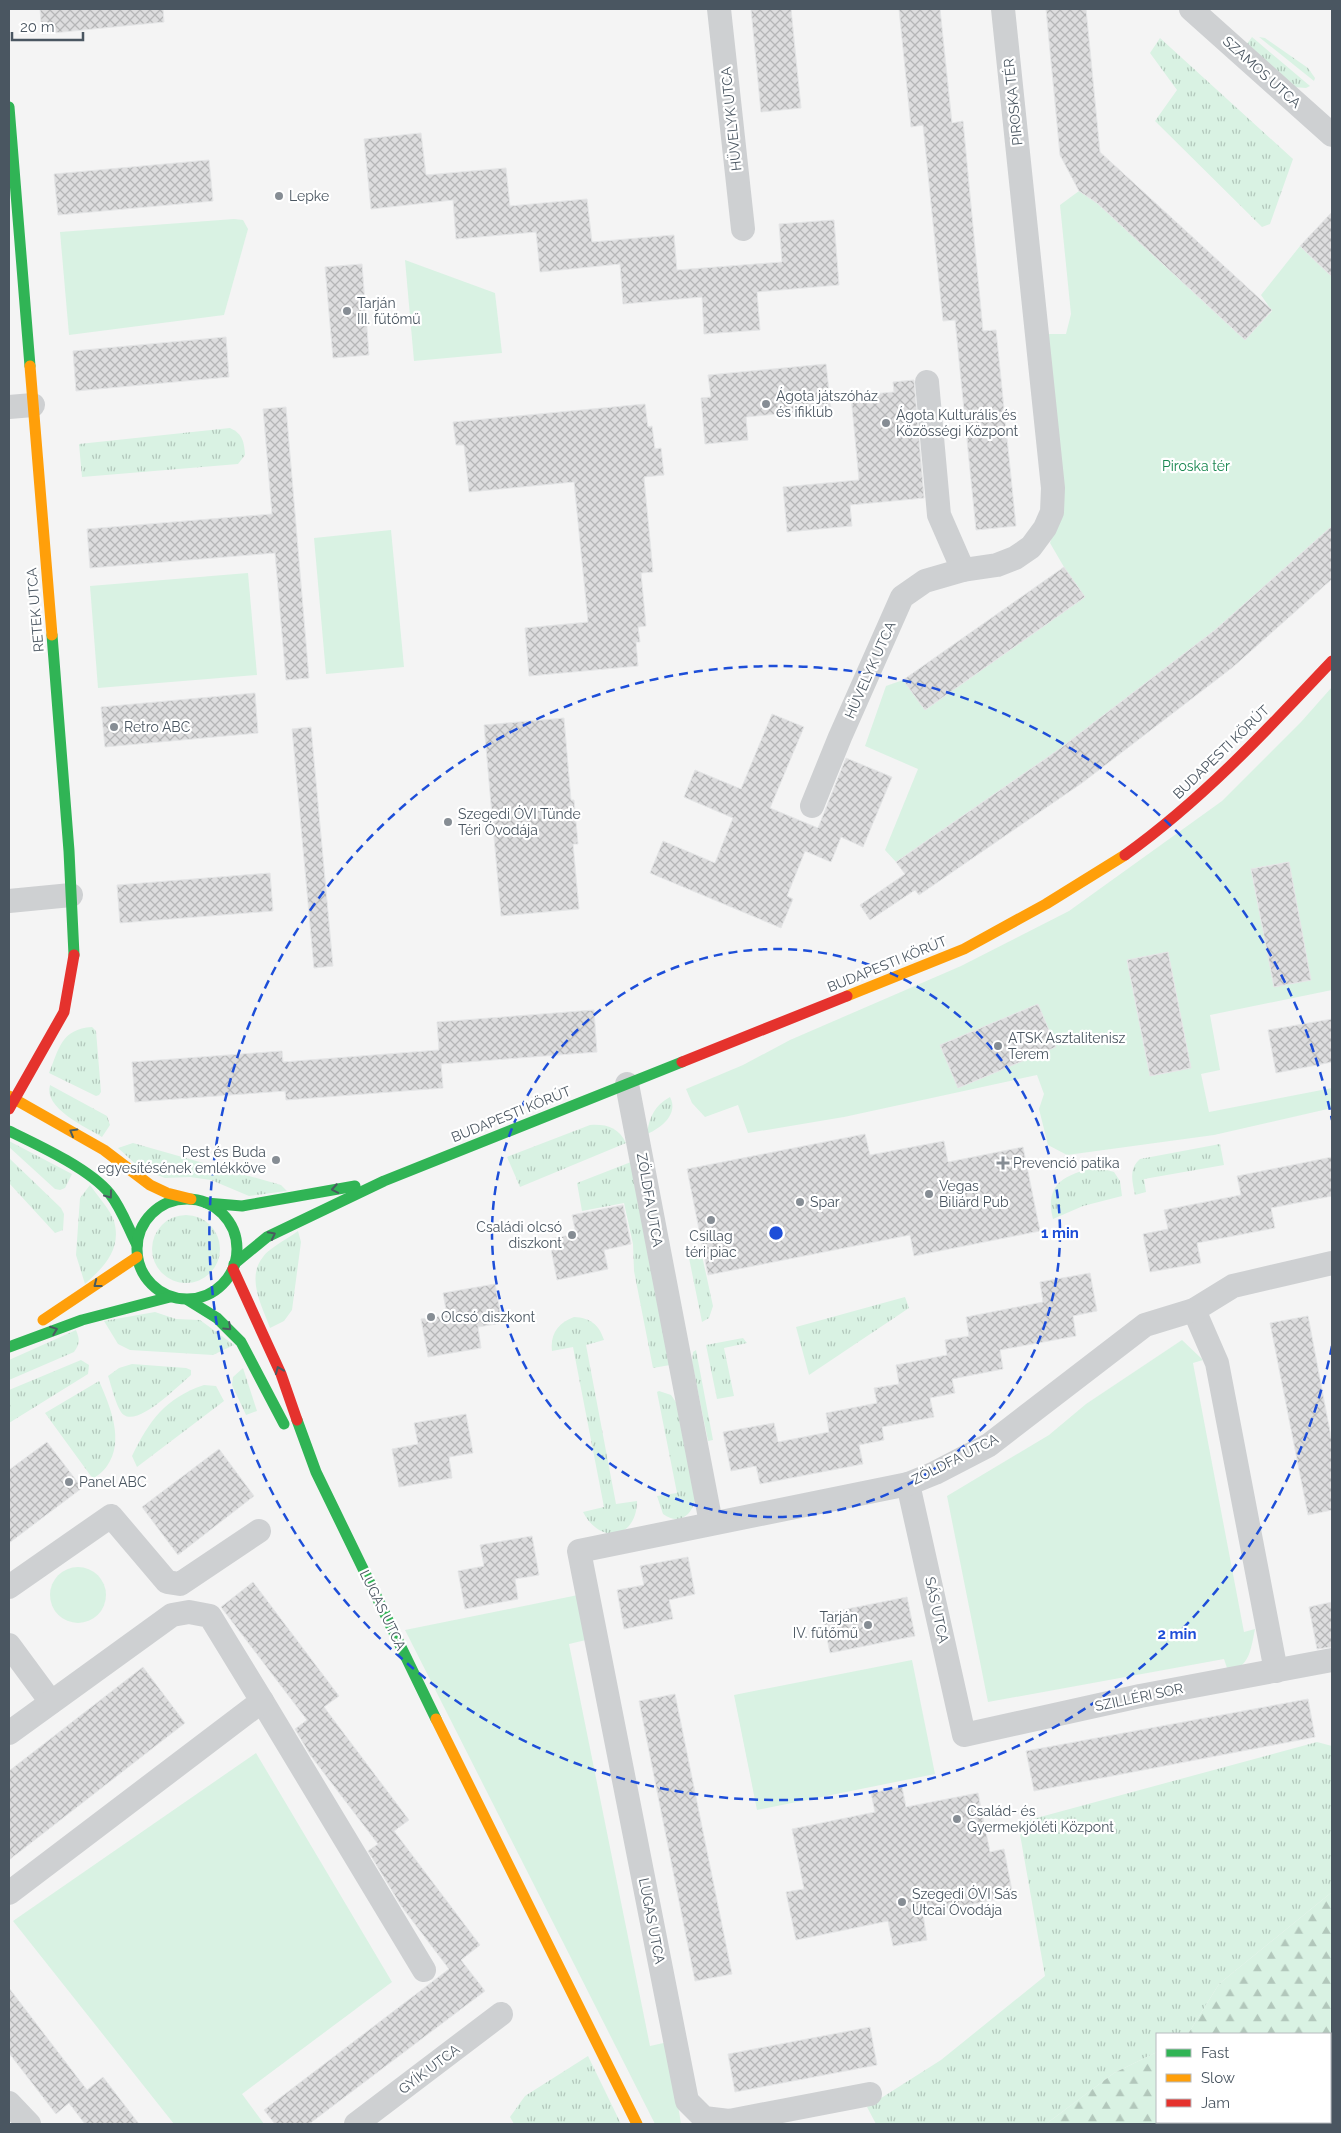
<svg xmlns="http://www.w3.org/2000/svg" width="1341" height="2133" viewBox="0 0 1341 2133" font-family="Raleway,sans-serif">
  <defs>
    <pattern id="grass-tufts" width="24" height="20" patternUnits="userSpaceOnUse" patternTransform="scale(1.25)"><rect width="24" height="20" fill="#d9f2e3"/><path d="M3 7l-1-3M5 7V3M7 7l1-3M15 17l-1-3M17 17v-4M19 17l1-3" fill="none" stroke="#b2c7bb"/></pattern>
    <pattern id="forest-firs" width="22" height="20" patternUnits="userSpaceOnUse" patternTransform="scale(1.25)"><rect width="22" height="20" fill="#d9f2e3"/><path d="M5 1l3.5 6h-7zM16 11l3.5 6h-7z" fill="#b2c7bb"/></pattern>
    <pattern id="building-cross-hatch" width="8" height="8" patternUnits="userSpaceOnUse" patternTransform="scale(1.25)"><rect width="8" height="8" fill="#ddddde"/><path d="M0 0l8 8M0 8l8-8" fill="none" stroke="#b5b6b7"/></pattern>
  </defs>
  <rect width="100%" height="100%" fill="#f4f4f4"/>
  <g fill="url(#grass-tufts)">
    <path d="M1252,37L1310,86L1306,88L1293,87L1247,44Z"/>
    <path d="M1259,37L1265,38L1308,68L1315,78L1314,81Z"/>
    <path d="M1160,38L1293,159L1270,224L1262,227L1155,121L1177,90L1150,53Z"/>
    <path d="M230,428C243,434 244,442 245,455L238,464L82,477L79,444Z"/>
    <path d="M92,1027L96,1031L101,1092L99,1095L96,1096L49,1073C59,1049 61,1029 92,1027Z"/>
    <path d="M50,1085L107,1116L110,1125L102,1137C86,1127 43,1108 50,1085Z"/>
    <path d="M670,1097C679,1114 661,1128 647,1134C649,1117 655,1105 670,1097Z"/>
    <path d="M590,1125C606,1124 618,1127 626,1143L520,1187L507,1157Z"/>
    <path d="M9,1141L72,1174L65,1188L60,1190L55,1189L9,1147Z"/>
    <path d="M133,1143L281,1185L287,1191L249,1196L211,1180L190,1177L165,1178L141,1169L118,1148Z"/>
    <path d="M1220,1144L1224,1165L1144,1179L1146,1192L1135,1195C1133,1183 1128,1169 1140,1159Z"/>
    <path d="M9,1158L61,1208L64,1214L63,1230L55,1233L9,1183Z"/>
    <path d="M631,1162L670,1365L653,1368L634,1271L633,1244L624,1203L582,1211L577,1183Z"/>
    <path d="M1096,1167L1114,1172L1120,1181L1122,1196L1083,1206L1053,1219C1044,1182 1066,1175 1096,1167Z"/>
    <path d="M90,1185C97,1195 111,1211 114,1221C122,1249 104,1267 85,1284L76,1255L80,1198Z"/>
    <circle cx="186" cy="1249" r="34"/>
    <path d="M298,1231L301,1242L292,1310L284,1321L270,1328C262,1306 246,1278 263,1257C269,1248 289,1238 298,1231Z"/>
    <path d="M701,1251L713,1306L709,1318L702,1322L688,1253Z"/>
    <path d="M905,1297L909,1308L809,1375L796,1327Z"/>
    <path d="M155,1312L176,1319L200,1320L234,1345L213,1355L130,1350L118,1344L104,1321Z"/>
    <path d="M574,1317C590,1318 599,1324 604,1340L586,1345L616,1504L637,1501C637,1538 601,1546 583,1512L604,1507L573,1347L552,1351C550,1334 558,1323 574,1317Z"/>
    <path d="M76,1330C80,1340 80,1343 74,1352L9,1380V1360Z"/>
    <path d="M743,1338L747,1343L724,1348L734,1396L717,1399L706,1345Z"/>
    <path d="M696,1350L713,1440L708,1441L692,1362L693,1352Z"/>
    <path d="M81,1360L89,1365L88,1374L9,1423V1390Z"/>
    <path d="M132,1364L186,1368L191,1370V1375C179,1385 139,1426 124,1415C117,1411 111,1384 108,1376L119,1368Z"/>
    <path d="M243,1368L257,1411L246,1415L232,1385L233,1377Z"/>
    <path d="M99,1381C110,1406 125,1441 107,1466C104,1471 98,1475 93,1479L45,1413Z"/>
    <path d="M204,1385L216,1386L224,1401L137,1467L132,1456C149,1421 165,1398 204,1385Z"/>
    <path d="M659,1391L671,1395L678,1405L695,1500C691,1517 678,1525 663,1514L657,1496L677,1493L657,1392Z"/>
    <path d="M1317,1742L1332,1746V1892L1219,1984L1188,2034H1157V2052L1114,2073L1046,2124H876L867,2107L941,2060L1045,1976L1018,1823Z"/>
    <path d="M588,2056L621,2124H514L510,2117L525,2096Z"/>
  </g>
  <path fill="url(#forest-firs)" d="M1332,1892V2124H1046L1114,2073L1157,2052V2122H1330V2034H1188L1219,1984Z"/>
  <g fill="#d9f2e3" fill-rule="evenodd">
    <path d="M1079,191L1097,203L1245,340L1272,311L1261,295L1300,246L1332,277V526L1215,630L1058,750L896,862L885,850L918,769L865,746L886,686L903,680L925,710L1085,597L1064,567L1050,543L1063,503L1044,334H1066L1071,314L1060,205Z"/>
    <path d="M234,219L243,220L248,229L224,315L69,335L60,232Z"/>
    <path d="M405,260L495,293L502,353L414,361Z"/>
    <path d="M391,530L404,667L326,674L314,538Z"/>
    <path d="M248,573L257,675L98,688L90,586Z"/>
    <path d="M1332,687V990L1210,1015L1220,1070L1201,1074L1209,1112L1332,1088V1108L1214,1135L1067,1155L1048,1145L1039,1109L1044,1094L1037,1075L844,1117L748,1133L738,1105L705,1117L692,1103L686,1089L743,1065L790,1040L961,966L1069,911L1222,801L1301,722ZM1288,862L1311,980L1274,987L1251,869ZM1168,952L1191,1068L1151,1076L1127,960ZM1038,1004L1056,1047L958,1088L940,1045Z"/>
    <path d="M1182,1340L1203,1360L1193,1363L1244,1632L1255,1629C1251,1648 1250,1668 1228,1671L1224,1659L988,1702L947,1496L1049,1435L1086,1404Z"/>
    <circle cx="78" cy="1595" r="28"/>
    <path d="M578,1595L586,1640L569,1644L650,2046L668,2042L681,2124H655L405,1630Z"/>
    <path d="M912,1660L935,1774L757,1810L734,1695Z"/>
    <path d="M256,1753L392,1982L242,2094L264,2124H174L13,1921Z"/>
  </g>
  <g fill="url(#building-cross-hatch)" stroke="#e5e6e7">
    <path d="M40,9H163L164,22L42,34Z"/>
    <path d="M751,9H791L801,108L761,112Z"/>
    <path d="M899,9H940L952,123L963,121L983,331L996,330L1016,526L976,530L955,320L943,321L923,125L911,127Z"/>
    <path d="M1046,9H1086L1100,152L1272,310L1245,340L1097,203L1079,191L1060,155Z"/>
    <path d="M421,133L426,175L506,168L510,206L587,199L592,242L674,235L677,270L782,262L779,224L834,220L839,285L757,292L760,330L704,334L702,297L623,304L620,264L540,272L536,232L456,239L453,200L371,209L364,139Z"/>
    <path d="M209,160L213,201L58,215L54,174Z"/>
    <path d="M1332,212V277L1300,246Z"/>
    <path d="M362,264L369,355L333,358L325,267Z"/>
    <path d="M226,337L229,377L76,391L73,351Z"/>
    <path d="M826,364L831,409L746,417L748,440L705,444L701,398L711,397L708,375Z"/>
    <path d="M914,380L924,498L850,505L852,526L787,532L783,487L859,480L851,396L894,392L893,382Z"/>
    <path d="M645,404L648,427L652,426L655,449L661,448L664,475L644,477L653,572L641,573L646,626L638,627L640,642H636L638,666L529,676L525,628L588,622L574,482L469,492L464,445H456L453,422Z"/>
    <path d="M286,407L309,678L286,680L275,553L90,568L87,529L272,514L263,409Z"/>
    <path d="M1332,526V579L1233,667L1082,783L919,895L915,890L870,920L860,905L905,874L896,862L1058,750L1215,630Z"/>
    <path d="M1064,567L1085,597L925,710L903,680Z"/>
    <path d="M255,693L258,733L105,747L101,707Z"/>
    <path d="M772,714L804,727L770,808L818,828L846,758L892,777L863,847L841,837L831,862L805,851L787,896L793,899L781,928L650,873L663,841L715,863L733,818L684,797L695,770L741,789Z"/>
    <path d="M564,718L571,800H574L578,844H573L579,909L501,916L484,725Z"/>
    <path d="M311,727L333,966L314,968L292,729Z"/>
    <path d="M1289,862L1311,980L1274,987L1251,869Z"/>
    <path d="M270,873L273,911L120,923L117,885Z"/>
    <path d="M1168,952L1191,1068L1150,1076L1127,960Z"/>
    <path d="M1038,1004L1056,1047L958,1088L940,1045Z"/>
    <path d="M594,1010L597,1052L441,1064L443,1088L286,1100L285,1091L135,1102L132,1062L282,1051L283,1062L439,1050L437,1022Z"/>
    <path d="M1332,1019V1062L1276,1073L1268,1030Z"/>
    <path d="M865,1134L870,1155L944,1141L948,1162L1023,1147L1040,1231L914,1256L910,1235L708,1275L687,1169Z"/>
    <path d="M1332,1157V1196L1271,1208L1275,1228L1197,1243L1201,1263L1150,1272L1143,1234L1168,1229L1164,1210L1241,1195L1237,1176Z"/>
    <path d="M623,1205L631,1244L604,1250L608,1269L557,1280L549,1239L576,1234L572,1215Z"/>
    <path d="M1090,1273L1097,1311L1073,1316L1076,1336L1000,1350L1003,1369L952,1379L955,1393L930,1398L934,1417L882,1427L884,1440L859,1445L863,1464L760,1484L756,1466L731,1471L723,1432L774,1423L778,1442L829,1432L826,1413L877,1403L874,1388L899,1384L896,1365L947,1355L945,1340L969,1336L966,1317L1043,1302L1040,1282Z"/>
    <path d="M495,1284L502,1323L478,1327L481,1348L428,1357L421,1319L447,1315L443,1293Z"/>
    <path d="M1308,1316L1332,1442V1510L1308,1515L1270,1323Z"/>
    <path d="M466,1414L473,1453L449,1457L452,1478L399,1487L392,1449L418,1444L414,1423Z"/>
    <path d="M47,1442L82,1488L9,1543V1470Z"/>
    <path d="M219,1449L254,1496L178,1555L142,1507Z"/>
    <path d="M532,1536L539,1575L515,1579L518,1599L465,1609L458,1571L484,1566L480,1545Z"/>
    <path d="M688,1557L695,1594L669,1600L673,1619L624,1629L617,1590L644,1585L640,1566Z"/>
    <path d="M253,1582L339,1696L324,1707L409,1820L394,1831L480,1945L461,1960L485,1991L309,2124H275L264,2110L449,1969L402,1907L368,1851L378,1844L311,1756L295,1729L307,1720L221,1607Z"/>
    <path d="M907,1597L915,1636L830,1653L822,1614Z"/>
    <path d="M1332,1602V1647L1317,1649L1309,1607Z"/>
    <path d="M143,1667L185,1723L9,1860V1771Z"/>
    <path d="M675,1694L732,1974L695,1981L639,1701Z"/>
    <path d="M1308,1699L1315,1737L1034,1791L1026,1751Z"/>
    <path d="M902,1787L906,1807L978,1793L990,1852L1004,1849L1013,1896L923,1914L927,1940L893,1946L888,1921L796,1940L786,1892L804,1889L792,1829L875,1812L871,1793Z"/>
    <path d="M9,1988L87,2090L103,2077L139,2124H85L69,2103L56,2114L9,2053Z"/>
    <path d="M870,2027L877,2065L735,2092L728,2054Z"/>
  </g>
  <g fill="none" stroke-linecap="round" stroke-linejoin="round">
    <g stroke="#ced0d2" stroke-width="24">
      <path d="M719,9L743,229"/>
      <path d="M1191,9L1332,135"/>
      <path d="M927,382L939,515L963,570"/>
      <path d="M9,407L33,405"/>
      <path d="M812,806L840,737L902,597L925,581L963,570L997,565L1015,558L1031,547L1045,528L1052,512L1053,488L1003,9"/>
      <path d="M9,901L71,895"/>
      <path d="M627,1084L711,1523"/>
      <path d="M1194,1310L1217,1363L1276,1671"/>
      <path d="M908,1484L964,1735L1140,1696L1332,1660"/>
      <path d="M9,1587L111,1516L167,1582L180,1584L259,1531"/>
      <path d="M9,1645L51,1702"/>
      <path d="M262,1701L424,1970"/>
      <path d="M9,1733L172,1615L189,1612L210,1616L262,1701L9,1893"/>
      <path d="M870,2094L729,2121L704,2118L687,2101L579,1551L908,1484L935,1473L989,1445L1145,1325L1194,1310L1233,1286L1332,1263"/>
      <path d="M9,2103L29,2124"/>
      <path d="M356,2124L501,2014"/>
    </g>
    <g stroke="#30b455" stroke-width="11">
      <path d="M9,107L30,366"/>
      <path d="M52,635L69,851L74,955"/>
      <path d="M9,1131C38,1145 90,1169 110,1194C122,1209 128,1228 137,1245"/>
      <circle cx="187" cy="1249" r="50"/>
      <path d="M206,1203L242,1206L355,1186"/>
      <path d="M234,1264L267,1237L384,1181L682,1062"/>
      <path d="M188,1300L217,1318L241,1342L284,1424"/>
      <path d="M9,1347L82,1320L170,1297"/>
      <path d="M297,1420L316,1472L436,1719"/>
    </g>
    <g stroke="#ff9f0a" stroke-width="11">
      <path d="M30,366L52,635"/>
      <path d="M847,996L964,949L1046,904L1125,855"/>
      <path d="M9,1096L104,1150L150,1185L167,1193L191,1199"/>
      <path d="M43,1320L137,1257"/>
      <path d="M436,1719L637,2124"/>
    </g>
    <g stroke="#e5322d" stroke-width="11">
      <path d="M1125,855C1203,799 1267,730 1332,661"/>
      <path d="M682,1062L847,996"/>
      <path d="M9,1109L64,1012L74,955"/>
      <path d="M233,1269L281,1374L297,1420"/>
    </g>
  </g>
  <defs><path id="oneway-chevron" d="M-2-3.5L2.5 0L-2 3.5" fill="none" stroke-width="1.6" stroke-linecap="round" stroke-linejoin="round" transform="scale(1.25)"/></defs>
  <g stroke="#495b60">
    <use href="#oneway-chevron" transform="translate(73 1132) rotate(-150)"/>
    <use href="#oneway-chevron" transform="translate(335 1189) rotate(170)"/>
    <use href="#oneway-chevron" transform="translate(109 1195) rotate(53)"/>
    <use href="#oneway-chevron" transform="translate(272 1235) rotate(-27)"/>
    <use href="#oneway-chevron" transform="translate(97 1284) rotate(142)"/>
    <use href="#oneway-chevron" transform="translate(228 1327) rotate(43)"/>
    <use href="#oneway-chevron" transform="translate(54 1330) rotate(-21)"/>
    <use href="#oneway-chevron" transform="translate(279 1370) rotate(-112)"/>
  </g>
  <g fill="none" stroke="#1d4ed8" stroke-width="2.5" stroke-dasharray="9 6">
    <circle cx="776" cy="1233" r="284"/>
    <path d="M1332 1346A567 567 0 1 1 1332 1120"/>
  </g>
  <g fill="#868d94" stroke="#fff" stroke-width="2">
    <circle cx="279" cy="196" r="5"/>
    <circle cx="347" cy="311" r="5"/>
    <circle cx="766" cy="404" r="5"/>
    <circle cx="886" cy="423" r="5"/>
    <circle cx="114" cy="727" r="5"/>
    <circle cx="448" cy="822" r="5"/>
    <circle cx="998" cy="1046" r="5"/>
    <circle cx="276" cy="1160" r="5"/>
    <path d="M1000.5 1155.5h5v5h5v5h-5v5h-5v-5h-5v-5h5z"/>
    <circle cx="929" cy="1194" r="5"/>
    <circle cx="800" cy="1202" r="5"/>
    <circle cx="711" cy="1220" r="5"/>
    <circle cx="572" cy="1235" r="5"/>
    <circle cx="431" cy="1317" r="5"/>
    <circle cx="69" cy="1482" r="5"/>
    <circle cx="868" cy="1625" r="5"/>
    <circle cx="957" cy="1819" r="5"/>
    <circle cx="902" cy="1902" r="5"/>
  </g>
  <g text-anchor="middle" stroke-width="4.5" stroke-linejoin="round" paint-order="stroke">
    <g font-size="14" fill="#4a5661" stroke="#fff">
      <text transform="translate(1262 72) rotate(42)" y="5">SZAMOS UTCA</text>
      <text transform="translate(1013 102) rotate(-96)" y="5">PIROSKA TÉR</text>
      <text transform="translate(731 119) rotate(-96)" y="5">HÜVELYK UTCA</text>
      <text transform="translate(35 610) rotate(-95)" y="5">RETEK UTCA</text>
      <text transform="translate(870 670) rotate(-66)" y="5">HÜVELYK UTCA</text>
      <text transform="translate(1221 752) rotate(-44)" y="5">BUDAPESTI KÖRÚT</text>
      <text transform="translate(887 964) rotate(-22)" y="5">BUDAPESTI KÖRÚT</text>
      <text transform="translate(511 1114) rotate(-22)" y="5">BUDAPESTI KÖRÚT</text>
      <text transform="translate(650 1200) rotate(80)" y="5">ZÖLDFA UTCA</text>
      <text transform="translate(955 1459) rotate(-27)" y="5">ZÖLDFA UTCA</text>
      <text transform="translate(383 1610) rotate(64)" y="5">LUGAS UTCA</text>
      <text transform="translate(937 1610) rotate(78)" y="5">SÁS UTCA</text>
      <text transform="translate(1139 1697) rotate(-12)" y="5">SZILLÉRI SOR</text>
      <text transform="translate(652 1921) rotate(79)" y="5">LUGAS UTCA</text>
      <text transform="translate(429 2069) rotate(-37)" y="5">GYÍK UTCA</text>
    </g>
    <g font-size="14" fill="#4a5661" stroke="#fff" text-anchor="start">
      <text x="289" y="201">Lepke</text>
      <text x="357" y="308">Tarján<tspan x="357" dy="16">III. fűtőmű</tspan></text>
      <text x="776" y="401">Ágota játszóház<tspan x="776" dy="16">és ifiklub</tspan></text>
      <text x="896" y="420">Ágota Kulturális és<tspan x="896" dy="16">Közösségi Központ</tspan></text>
      <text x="124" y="732">Retro ABC</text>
      <text x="458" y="819">Szegedi ÓVI Tünde<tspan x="458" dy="16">Téri Óvodája</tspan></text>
      <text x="1008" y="1043">ATSK Asztalitenisz<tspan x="1008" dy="16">Terem</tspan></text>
      <text x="266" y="1157" text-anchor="end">Pest és Buda<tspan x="266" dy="16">egyesítésének emlékköve</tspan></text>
      <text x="1013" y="1168">Prevenció patika</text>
      <text x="939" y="1191">Vegas<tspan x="939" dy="16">Biliárd Pub</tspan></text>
      <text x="810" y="1207">Spar</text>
      <text x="562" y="1232" text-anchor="end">Családi olcsó<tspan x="562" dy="16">diszkont</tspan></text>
      <text x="711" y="1241" text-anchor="middle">Csillag<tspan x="711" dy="16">téri piac</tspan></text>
      <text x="441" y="1322">Olcsó diszkont</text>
      <text x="79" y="1487">Panel ABC</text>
      <text x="858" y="1622" text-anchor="end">Tarján<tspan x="858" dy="16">IV. fűtőmű</tspan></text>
      <text x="967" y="1816">Család- és<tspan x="967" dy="16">Gyermekjóléti Központ</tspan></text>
      <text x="912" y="1899">Szegedi ÓVI Sás<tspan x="912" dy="16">Utcai Óvodája</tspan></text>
    </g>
    <g font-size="14" fill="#17864f" stroke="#fff">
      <text x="1196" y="471">Piroska tér</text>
    </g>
  </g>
  <circle cx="776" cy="1233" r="8" fill="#1d4ed8" stroke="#fff" stroke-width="2.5"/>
  <g font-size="15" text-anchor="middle" font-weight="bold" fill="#1d4ed8" stroke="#fff" stroke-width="4.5" stroke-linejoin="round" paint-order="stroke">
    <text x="1060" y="1238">1 min</text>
    <text x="1177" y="1639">2 min</text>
  </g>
  <rect width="1341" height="2133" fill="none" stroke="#4a5661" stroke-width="20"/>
  <rect x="1156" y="2033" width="175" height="90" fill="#ffffff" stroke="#b7bbc0"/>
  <rect x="1166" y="2049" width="25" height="8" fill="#30b455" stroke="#b7bbc0"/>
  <text x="1201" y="2058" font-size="15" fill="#4a5661">Fast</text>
  <rect x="1166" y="2074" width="25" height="8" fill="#ff9f0a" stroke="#b7bbc0"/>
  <text x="1201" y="2083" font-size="15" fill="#4a5661">Slow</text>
  <rect x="1166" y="2099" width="25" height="8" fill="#e5322d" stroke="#b7bbc0"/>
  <text x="1201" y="2108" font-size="15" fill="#4a5661">Jam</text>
  <path d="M12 32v8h71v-8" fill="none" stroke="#4a5661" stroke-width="2.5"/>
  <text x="20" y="32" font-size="15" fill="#4a5661" stroke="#ffffff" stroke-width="4" paint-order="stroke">20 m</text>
</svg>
